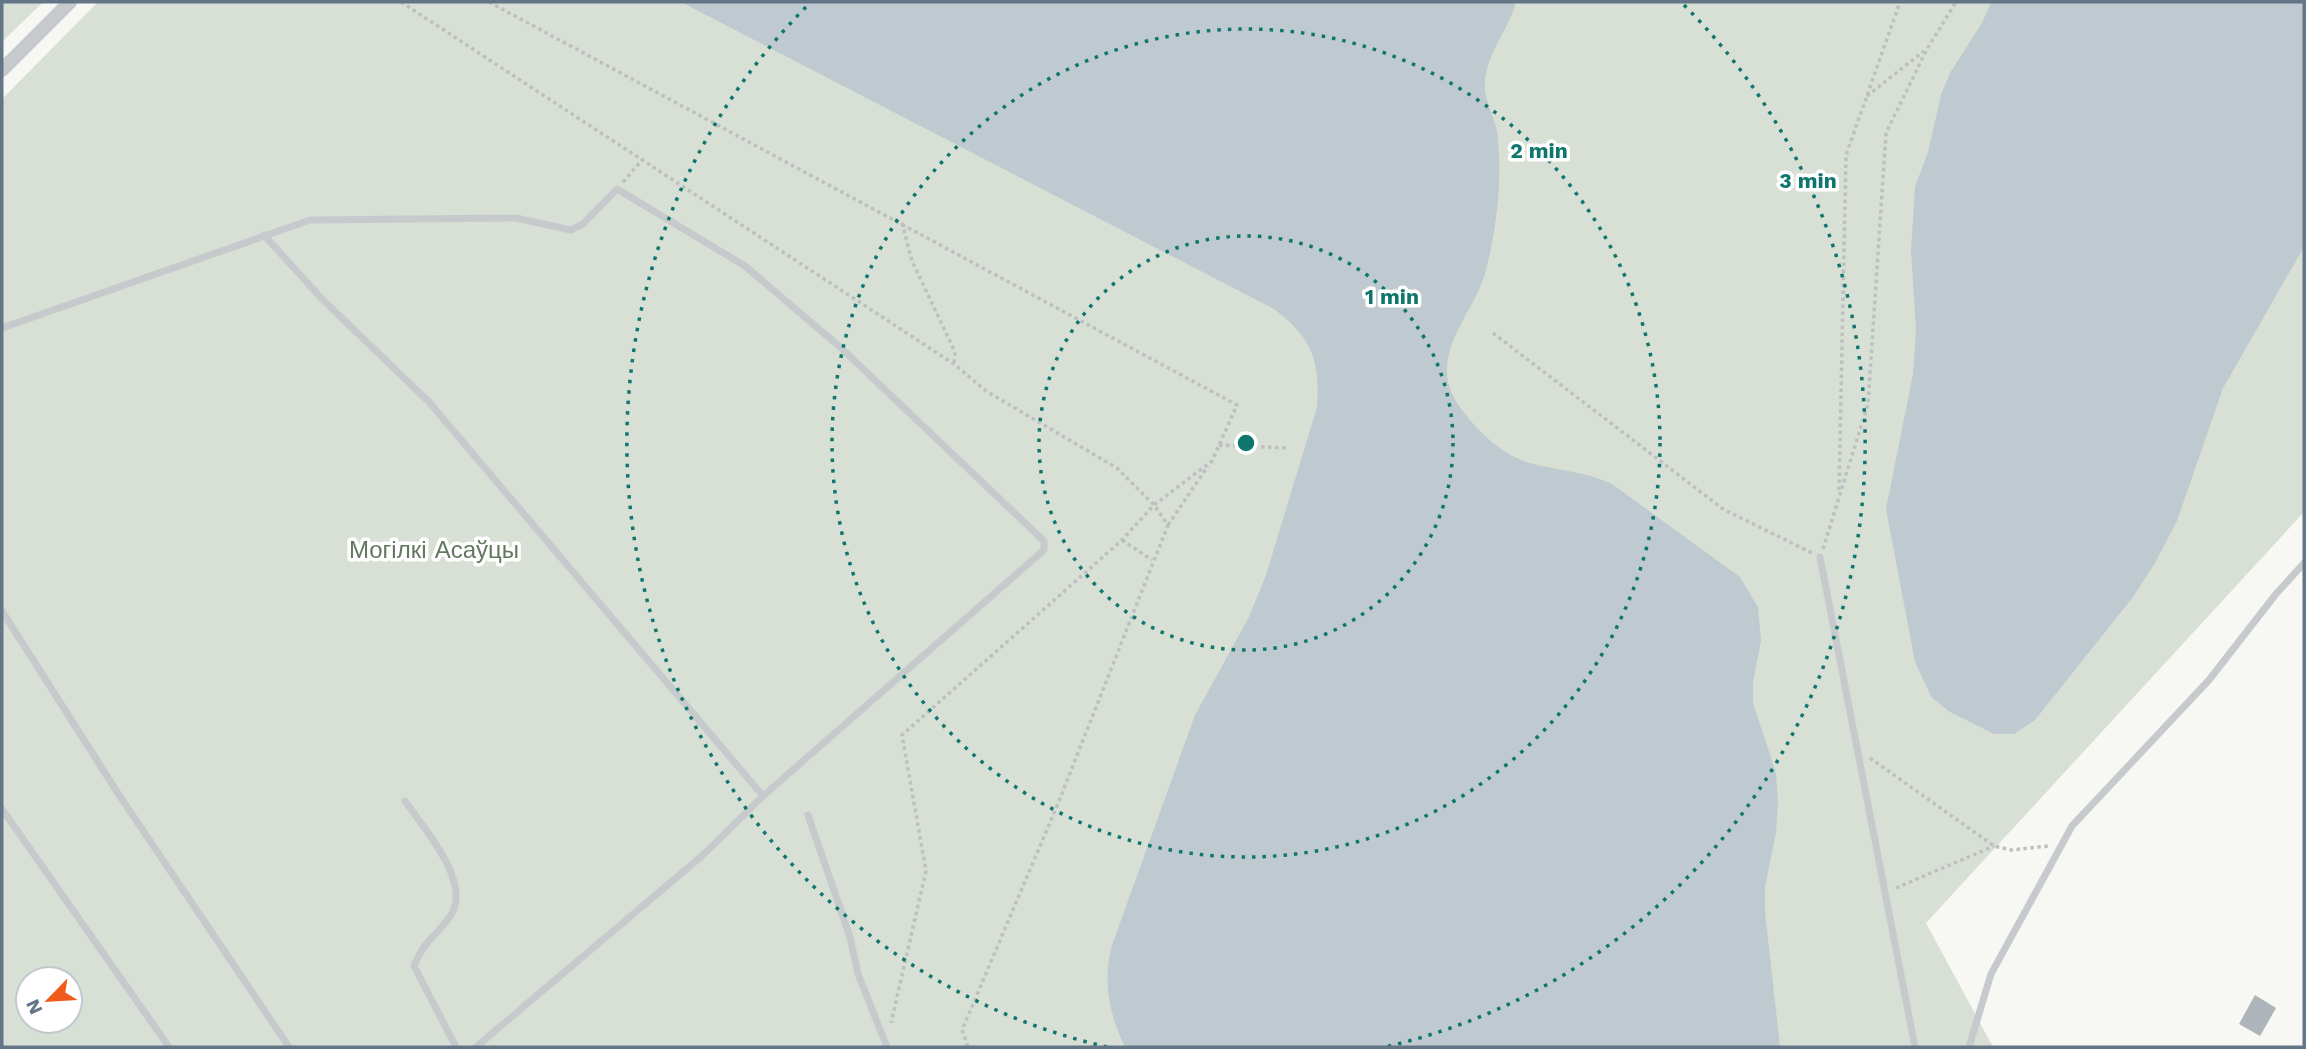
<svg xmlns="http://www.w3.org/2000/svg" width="2306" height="1049" viewBox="0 0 2306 1049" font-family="'Work Sans',sans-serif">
  <rect width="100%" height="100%" fill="#f7f7f4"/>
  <g fill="#d8dfd4" fill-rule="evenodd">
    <path d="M2,2H43L2,42Z"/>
    <path d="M98,2H2304V512L1926,923L1993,1047H2V99ZM28,979H70V1021H28Z"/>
  </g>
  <g fill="#bfcad0">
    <path d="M681,2H1516C1509,29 1487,53 1485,81C1483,99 1494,114 1497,132C1503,175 1497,228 1486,270C1475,314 1426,355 1457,403C1474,428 1501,455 1530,463C1558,471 1585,471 1612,484L1740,577L1758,607L1761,641L1753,682V703L1776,773L1778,802L1776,833L1765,887V912L1780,1047H1125C1109,1013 1103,985 1111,948L1195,715L1249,617L1266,575L1317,407C1320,359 1312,338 1274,309Z"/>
    <path d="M1991,2H2304V247L2223,388L2177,521L2155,563L2133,597L2035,720L2014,734H1994L1950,712L1932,698L1915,662L1886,509L1913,374L1916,329L1911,251L1915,187L1928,152L1941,95L1950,73L1982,23Z"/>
  </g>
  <path fill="#adb5bb" d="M2255,995L2276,1008L2260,1036L2239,1024Z"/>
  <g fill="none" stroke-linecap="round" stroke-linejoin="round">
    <g stroke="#bdc0c2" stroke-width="3.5" stroke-dasharray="3.5 3.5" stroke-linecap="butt">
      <path d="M401,2L954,364L986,391L1117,468L1154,505L1168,525L1057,806L962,1030L968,1047"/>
      <path d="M489,2L1237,405L1212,461L1154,505L1122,540L902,735L926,871L891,1023"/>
      <path d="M1867,96L1924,51"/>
      <path d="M623,182L643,159"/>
      <path d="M902,223L912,261L955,352L954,364"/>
      <path d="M1493,333L1723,509L1812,553"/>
      <path d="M1219,445L1287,448"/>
      <path d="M1839,490L1846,155L1900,2"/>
      <path d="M1168,525L1208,466"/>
      <path d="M1122,540L1152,560"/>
      <path d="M1823,549L1868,404L1886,133L1927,49L1956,2"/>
      <path d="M1870,758L1994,846L2011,850L2048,846"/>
      <path d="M1896,888L1994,846"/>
    </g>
    <g stroke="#c6cacd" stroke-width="7">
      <path d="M264,235L322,299L429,402L763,796"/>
      <path d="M2,328L310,220L516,218L571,230L583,224L617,189L745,266L840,347L1044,541V550L763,796L703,855L476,1047"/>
      <path d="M1820,557L1915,1047"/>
      <path d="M2,611L119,795L289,1047"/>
      <path d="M405,801C423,827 472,882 451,915C436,937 424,940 414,966L456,1047"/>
      <path d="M2,809L169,1047"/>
      <path d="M808,815L850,937L858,974L887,1047"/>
      <path d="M1969,1047L1991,974L2072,826L2209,680L2276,594L2304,563"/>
    </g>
    <path stroke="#c6cacd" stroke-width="14" d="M2,70L70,2"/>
  </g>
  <g fill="none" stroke="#0f766e" stroke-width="3.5" stroke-dasharray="3.5 7">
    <circle cx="1246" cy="443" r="207"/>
    <circle cx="1246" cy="443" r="414"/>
    <path d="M1107 1047A620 620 0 0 1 808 5M1684 5A620 620 0 0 1 1385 1047"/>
  </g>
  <g text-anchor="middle" stroke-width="7" stroke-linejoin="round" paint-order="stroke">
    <g font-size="24" fill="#63795f" stroke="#fff">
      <text x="434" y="558">Могілкі Асаўцы</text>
    </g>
  </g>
  <circle cx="1246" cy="443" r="10" fill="#0f766e" stroke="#fff" stroke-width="3.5"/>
  <g font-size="21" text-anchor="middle" font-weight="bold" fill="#0f766e" stroke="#fff" stroke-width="7" stroke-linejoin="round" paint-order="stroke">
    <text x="1539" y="158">2 min</text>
    <text x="1808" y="188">3 min</text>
    <text x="1392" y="304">1 min</text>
  </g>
  <rect width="2306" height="1049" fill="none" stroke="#647587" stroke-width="7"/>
  <g transform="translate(49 1000) rotate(245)"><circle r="33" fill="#ffffff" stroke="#c1c8cf" stroke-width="2"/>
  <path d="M0-5L12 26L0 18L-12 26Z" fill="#f05a1b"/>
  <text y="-10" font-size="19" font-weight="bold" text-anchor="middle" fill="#647587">N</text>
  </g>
</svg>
